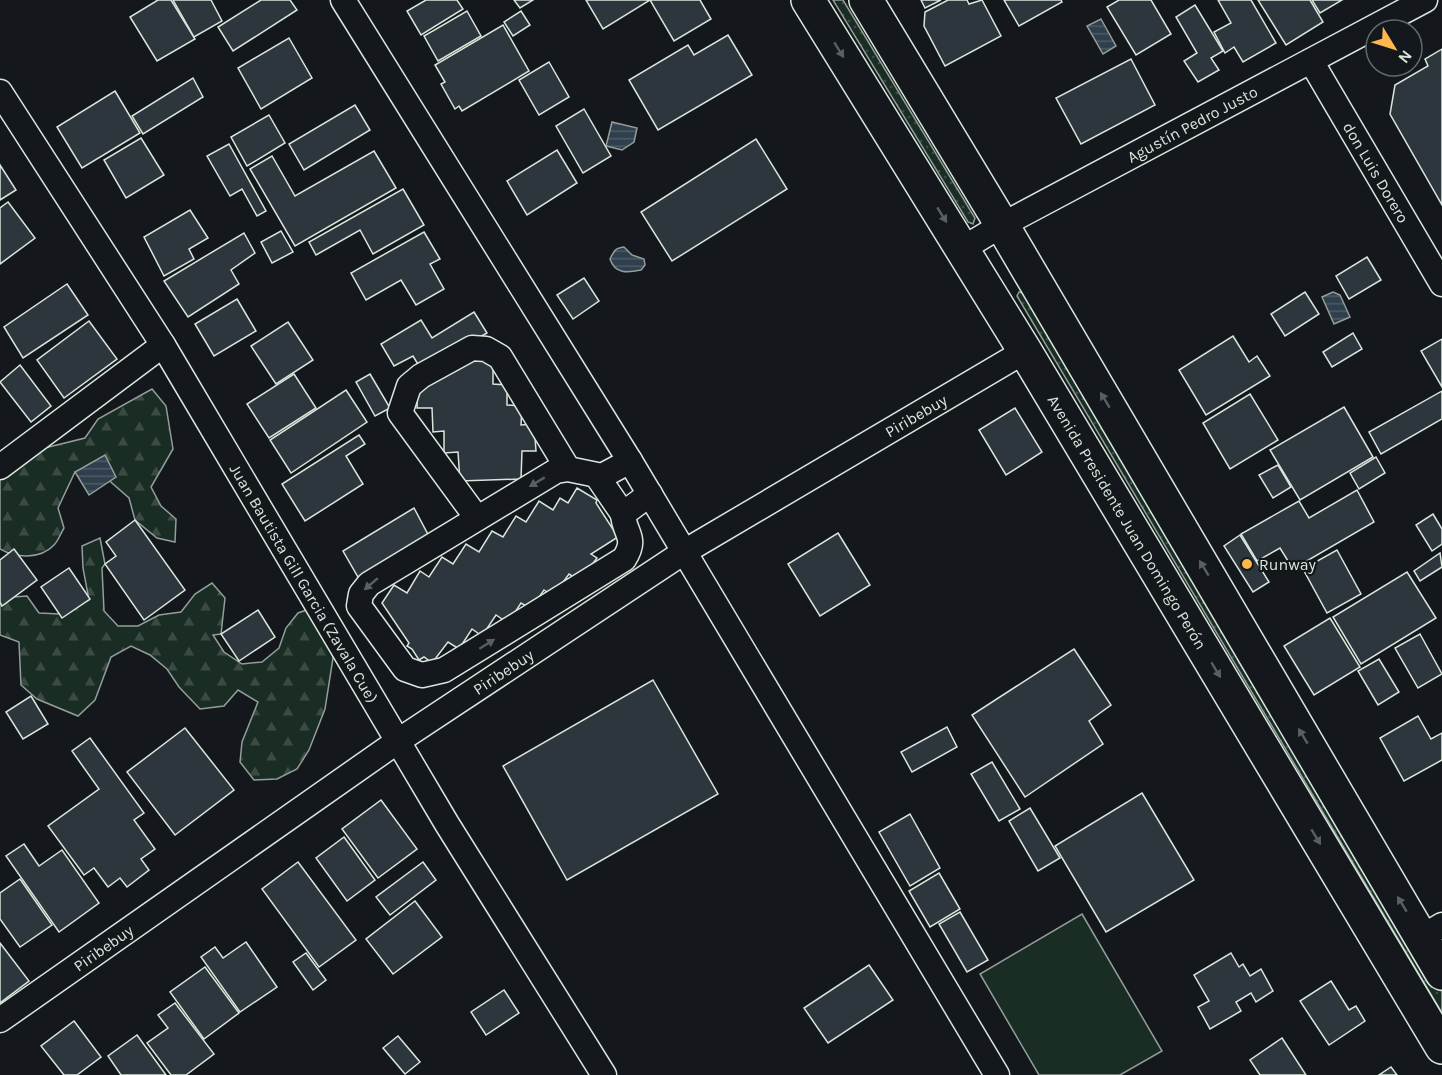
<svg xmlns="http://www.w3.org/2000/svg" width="1442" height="1075" viewBox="0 0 1442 1075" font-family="Karla,sans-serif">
  <defs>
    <pattern id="grass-dots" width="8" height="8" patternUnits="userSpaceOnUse" patternTransform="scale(1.5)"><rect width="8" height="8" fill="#1a2d24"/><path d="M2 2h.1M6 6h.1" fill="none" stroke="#3b4b43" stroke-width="1.8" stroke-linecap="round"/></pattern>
    <pattern id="forest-firs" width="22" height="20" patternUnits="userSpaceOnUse" patternTransform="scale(1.5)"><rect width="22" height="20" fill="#1a2d24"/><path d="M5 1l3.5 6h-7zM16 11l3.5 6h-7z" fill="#3b4b43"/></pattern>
    <pattern id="water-rules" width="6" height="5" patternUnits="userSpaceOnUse" patternTransform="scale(1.5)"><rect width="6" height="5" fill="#2f3f4d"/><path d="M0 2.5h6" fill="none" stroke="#4c5b66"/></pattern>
  </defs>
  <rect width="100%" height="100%" fill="#14181c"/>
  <g fill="url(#grass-dots)" stroke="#939e99" stroke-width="1.5">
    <path d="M833,0H843L975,218L973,224L968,222Z"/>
    <path d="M1019,292L1023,293L1442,992V1013L1017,296Z"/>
  </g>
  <g fill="url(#forest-firs)" stroke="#939e99" stroke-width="1.5">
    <path d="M152,389L166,406L173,449L151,487L161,506L176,519L175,542L157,538L135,520L129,498L97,470L75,472L58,508L64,528C61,533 58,541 54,545C40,560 15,558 0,549V459L85,438L98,419Z"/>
    <path d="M100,538L105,564L102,568L104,611L118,626H138L159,615L181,612L195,594L212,583L225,598L221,634L213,635L224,652L242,664L262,662L279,648L286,628L298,613L318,606L335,645L325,709L309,750L297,769L277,779L254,780L240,762L242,742L258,702L238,690L224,706L200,709L179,687L167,669L150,655L131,646L111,657L95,700L78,716L37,699L21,685L19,642L0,635V598L27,596L39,613L60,614L89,600L83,568L82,546Z"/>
  </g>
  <path fill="#1a2d24" stroke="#939e99" stroke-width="1.5" d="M1082,914L1162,1051L1120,1075H1039L980,974Z"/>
  <g fill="url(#water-rules)" stroke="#939e99" stroke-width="1.5">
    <path d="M1101,19L1116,46L1103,54L1087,26Z"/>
    <path d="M612,122L637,128L634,142L622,150L606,146Z"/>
    <path d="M624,247L632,255L644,259L645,265L641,270C627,273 615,274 610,259C614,251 615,248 624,247Z"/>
    <path d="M1333,292L1340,295L1350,317L1334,324L1322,297Z"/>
    <path d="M105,455L116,477L89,495L75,472Z"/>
  </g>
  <g fill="#2c363c" stroke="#d8e6dc" stroke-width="1.5">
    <path d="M158,0H171L195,39L157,61L130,17Z"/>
    <path d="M173,0H211L222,21L194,37Z"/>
    <path d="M261,0H290L297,10L233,51L218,27Z"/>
    <path d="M426,0H457L463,9L421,35L407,11Z"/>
    <path d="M514,0H533L520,8Z"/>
    <path d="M586,0H650L603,29Z"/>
    <path d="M650,0H700L711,19L674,41Z"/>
    <path d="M921,0H941L925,8Z"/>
    <path d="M948,0H967L969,4L982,0L1001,36L945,66L924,26L925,12Z"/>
    <path d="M1004,0H1061L1062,2L1019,26Z"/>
    <path d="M1119,0H1151L1171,34L1136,55L1107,7Z"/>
    <path d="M1218,0H1251L1276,43L1243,62L1234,47L1225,53L1214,32L1231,23Z"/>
    <path d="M1258,0H1310L1323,22L1286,45Z"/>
    <path d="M1312,0H1342L1320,13Z"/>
    <path d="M1195,5L1223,51L1211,58L1219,70L1198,82L1184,61L1197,53L1176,17Z"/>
    <path d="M467,11L481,36L438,61L424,36Z"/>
    <path d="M521,11L530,25L513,36L504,22Z"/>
    <path d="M503,25L529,71L462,111L459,106L455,109L441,84L445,82L435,65Z"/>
    <path d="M728,35L752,75L658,130L629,80L688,45L694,55Z"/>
    <path d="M289,38L312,78L261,109L238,68Z"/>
    <path d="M1442,49V205L1390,114L1395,85L1428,66L1425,59Z"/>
    <path d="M1131,59L1155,105L1081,144L1056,98Z"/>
    <path d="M549,62L569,97L539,115L519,80Z"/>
    <path d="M193,78L203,97L143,134L132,116Z"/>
    <path d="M115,91L140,133L82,168L57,127Z"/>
    <path d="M355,105L370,130L304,170L289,144Z"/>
    <path d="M584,109L611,156L583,173L556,126Z"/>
    <path d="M269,115L285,143L247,166L231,137Z"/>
    <path d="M141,138L164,175L126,198L104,160Z"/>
    <path d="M756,139L787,189L672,261L641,212Z"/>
    <path d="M229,144L266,211L257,216L242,189L230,196L207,156Z"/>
    <path d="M557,150L577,183L527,215L507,181Z"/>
    <path d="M374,151L396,188L295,246L250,169L272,156L295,196Z"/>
    <path d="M0,165L16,190L0,200Z"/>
    <path d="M403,189L424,225L373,254L360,230L316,255L309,242Z"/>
    <path d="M8,202L35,238L0,264V208Z"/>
    <path d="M190,210L208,238L189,249L194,259L164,276L144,237Z"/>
    <path d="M281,231L293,252L272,263L261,242Z"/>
    <path d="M424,232L440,259L430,264L444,289L416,305L401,280L366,300L351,273Z"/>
    <path d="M244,233L255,253L231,270L239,284L188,317L164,281Z"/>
    <path d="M1367,257L1381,280L1349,299L1336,276Z"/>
    <path d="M584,278L599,301L573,319L557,295Z"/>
    <path d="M67,284L88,315L23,358L4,327Z"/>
    <path d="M1305,292L1319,314L1285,336L1271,314Z"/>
    <path d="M237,299L256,331L214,356L195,324Z"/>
    <path d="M474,312L487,333L422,371L413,356L394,366L381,344L421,320L432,338Z"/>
    <path d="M89,321L117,359L64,398L37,360Z"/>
    <path d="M288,322L313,360L276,384L251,346Z"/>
    <path d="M1353,333L1362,349L1332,367L1323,352Z"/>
    <path d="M1233,336L1249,362L1257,356L1270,376L1206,415L1179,370Z"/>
    <path d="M1442,339V387L1421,351Z"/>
    <path d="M464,357L493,358V384L507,385V405L522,406L521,425L534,424L536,451H522L521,479L460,481L458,452L444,453V431L433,432L432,408H417L418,382Z"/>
    <path d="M20,365L51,406L31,422L0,382Z"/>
    <path d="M294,374L316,408L269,438L247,404Z"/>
    <path d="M370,374L390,408L375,416L356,382Z"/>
    <path d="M346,390L367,422L291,473L270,440Z"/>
    <path d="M1442,391V419L1381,454L1369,432Z"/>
    <path d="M1250,394L1278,440L1230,469L1203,423Z"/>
    <path d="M1344,407L1373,457L1300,500L1270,450Z"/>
    <path d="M1015,408L1042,452L1006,475L979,430Z"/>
    <path d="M359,435L365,444L346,456L363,484L305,521L282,484Z"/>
    <path d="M1376,457L1385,473L1359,489L1350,473Z"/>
    <path d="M1278,465L1291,487L1273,498L1259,475Z"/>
    <path d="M577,488L597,500L596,503L618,537L591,554L597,558L580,581L569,574L553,596L544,590L531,609L521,603L508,623L496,615L482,636L472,629L459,649L448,642L432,663L424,657L419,660L412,649L407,646L409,643L382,603L394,585L407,593L420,571L429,577L442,557L453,564L466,544L479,552L492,531L503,537L516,516L526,522L539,501L553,510L560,498L568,503Z"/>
    <path d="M1357,490L1374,522L1293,569L1280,548L1257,561L1241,534L1299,501L1309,518Z"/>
    <path d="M414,508L432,542L362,584L343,551Z"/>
    <path d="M1433,514L1442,529V544L1432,551L1416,525Z"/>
    <path d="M135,520L185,590L144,620L105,564L116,556L106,542Z"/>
    <path d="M838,533L870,585L820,616L788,564Z"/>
    <path d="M1240,535L1269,582L1253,592L1224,546Z"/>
    <path d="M14,549L37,580L2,606L0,602V560Z"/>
    <path d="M1337,550L1361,594L1327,613L1303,569Z"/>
    <path d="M1440,553L1442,567L1420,581L1414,571Z"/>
    <path d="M69,568L90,599L62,618L41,587Z"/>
    <path d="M1407,572L1436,618L1361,664L1333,617Z"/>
    <path d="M258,610L275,637L239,661L221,634Z"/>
    <path d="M1330,618L1360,667L1314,695L1284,646Z"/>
    <path d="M1420,634L1442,674L1418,688L1395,648Z"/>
    <path d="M1074,649L1111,705L1089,721L1103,744L1025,797L972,715Z"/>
    <path d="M1379,659L1399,692L1378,705L1358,671Z"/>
    <path d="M653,680L718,794L567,880L503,766Z"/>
    <path d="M31,696L48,724L23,739L6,712Z"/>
    <path d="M1418,716L1431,739L1442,733V760L1404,781L1380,738Z"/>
    <path d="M947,727L957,747L912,772L901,752Z"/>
    <path d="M185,728L234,790L175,835L127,772Z"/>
    <path d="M90,738L144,813L134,820L155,849L141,859L149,870L127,887L120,878L108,887L94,868L84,875L48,826L99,789L72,751Z"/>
    <path d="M992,762L1020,809L999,821L971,774Z"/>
    <path d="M1142,793L1194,880L1106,932L1055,846Z"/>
    <path d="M381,800L417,849L378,878L342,829Z"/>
    <path d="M1030,808L1060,858L1038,871L1009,821Z"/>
    <path d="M910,814L940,868L910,886L879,832Z"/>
    <path d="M344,837L375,880L347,901L316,858Z"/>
    <path d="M24,844L39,866L62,850L99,903L59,932L6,856Z"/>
    <path d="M298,862L356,940L319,967L262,889Z"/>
    <path d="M423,862L436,880L390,915L376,897Z"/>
    <path d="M939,873L960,909L930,927L909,891Z"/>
    <path d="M20,879L52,925L20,947L0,919V893Z"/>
    <path d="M415,901L442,937L393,974L366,939Z"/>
    <path d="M960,912L988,960L967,972L939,924Z"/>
    <path d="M246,942L277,987L240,1012L201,957L215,947L223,958Z"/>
    <path d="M0,943L29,981L0,1003Z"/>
    <path d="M306,953L326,980L313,990L293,962Z"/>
    <path d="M1231,953L1239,967L1243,964L1250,976L1261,969L1273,991L1256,1002L1251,993L1236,1002L1241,1011L1210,1029L1198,1007L1209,1001L1194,975Z"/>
    <path d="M869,965L893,1000L828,1043L804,1008Z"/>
    <path d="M205,967L239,1013L204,1039L170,992Z"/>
    <path d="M1331,981L1349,1010L1356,1006L1365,1021L1329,1045L1300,1001Z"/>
    <path d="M504,990L519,1013L486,1035L471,1012Z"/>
    <path d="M175,1003L214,1054L186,1075H171L147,1043L168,1028L158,1015Z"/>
    <path d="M74,1021L101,1057L77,1075H64L41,1046Z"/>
    <path d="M137,1035L166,1075H121L108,1056Z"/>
    <path d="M398,1036L420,1062L405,1074L383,1048Z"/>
    <path d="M1282,1038L1306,1075H1260L1250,1060Z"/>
    <path d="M1391,1067L1397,1075H1379Z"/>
  </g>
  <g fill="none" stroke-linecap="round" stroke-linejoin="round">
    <g stroke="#d8e6dc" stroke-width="27">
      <g id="street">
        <path d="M343,0L630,461L997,1075"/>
        <path id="s1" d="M1311,61L1442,284"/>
        <path id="s2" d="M0,92L163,345L447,824L604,1075"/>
        <path id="s3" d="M962,249L1002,225L1425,0"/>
        <path d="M630,461L602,476L568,469L556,471L369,584L361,594L359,606L405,669L422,675L444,670L624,559C638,537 624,534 623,514L650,494"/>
        <path d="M0,467L163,345"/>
        <path d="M597,476L623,514"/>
        <path d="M477,518L400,413L409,386L421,376L472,348L486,349L500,357L568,469"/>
        <path d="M1422,937L1442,925"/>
        <path id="s4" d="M0,1020L398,741L684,552L1025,351"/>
      </g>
    </g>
    <g stroke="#d8e6dc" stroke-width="36">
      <g id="primary">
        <path id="s5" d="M808,0L1025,351L1442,1047"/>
        <path d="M866,0L1002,225L1442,973"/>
      </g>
    </g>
    <use href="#street" stroke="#14181c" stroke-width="24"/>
    <use href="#primary" stroke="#14181c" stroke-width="33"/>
  </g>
  <defs><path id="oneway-solid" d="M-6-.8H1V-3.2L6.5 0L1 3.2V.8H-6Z" transform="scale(1.5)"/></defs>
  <g fill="#59605f">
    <use href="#oneway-solid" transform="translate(839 50) rotate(58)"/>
    <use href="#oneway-solid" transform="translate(942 215) rotate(58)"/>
    <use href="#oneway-solid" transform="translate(1105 400) rotate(-121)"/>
    <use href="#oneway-solid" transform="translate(537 482) rotate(149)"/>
    <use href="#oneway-solid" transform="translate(1204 568) rotate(-121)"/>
    <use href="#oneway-solid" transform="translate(371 584) rotate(139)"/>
    <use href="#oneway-solid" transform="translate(487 644) rotate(-32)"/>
    <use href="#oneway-solid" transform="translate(1216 670) rotate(59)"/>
    <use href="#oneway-solid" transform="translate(1303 736) rotate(-121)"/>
    <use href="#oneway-solid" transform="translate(1316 837) rotate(59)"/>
    <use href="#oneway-solid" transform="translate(1402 904) rotate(-121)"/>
  </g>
  <circle fill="#ffb74d" stroke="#14181c" stroke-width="2" cx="1247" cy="564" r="6"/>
  <g text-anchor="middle" stroke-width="4.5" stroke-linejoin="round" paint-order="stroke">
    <g font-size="16" fill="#d8e6dc" stroke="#14181c">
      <text dy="6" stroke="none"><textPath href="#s3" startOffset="262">Agustín Pedro Justo</textPath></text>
      <text dy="6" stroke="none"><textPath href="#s1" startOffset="129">don Luis Dorero</textPath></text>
      <text dy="6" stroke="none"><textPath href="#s4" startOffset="1098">Piribebuy</textPath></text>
      <text dy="6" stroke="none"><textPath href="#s5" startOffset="612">Avenida Presidente Juan Domingo Perón</textPath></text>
      <text dy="6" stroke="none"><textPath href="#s2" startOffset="578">Juan Bautista Gill Garcia (Zavala Cue)</textPath></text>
      <text dy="6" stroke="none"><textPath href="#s4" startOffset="612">Piribebuy</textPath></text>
      <text dy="6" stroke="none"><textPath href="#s4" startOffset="126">Piribebuy</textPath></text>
    </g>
    <g font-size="16" fill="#d8e6dc" stroke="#14181c" text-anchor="start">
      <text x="1259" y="570">Runway</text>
    </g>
  </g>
  <g transform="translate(1394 48) rotate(128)"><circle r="28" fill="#14181c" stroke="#626a69" stroke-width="1.5"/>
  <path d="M0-4.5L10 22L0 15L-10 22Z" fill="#ffb74d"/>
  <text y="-9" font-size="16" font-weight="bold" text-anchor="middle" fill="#d8e6dc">N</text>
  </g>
</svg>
